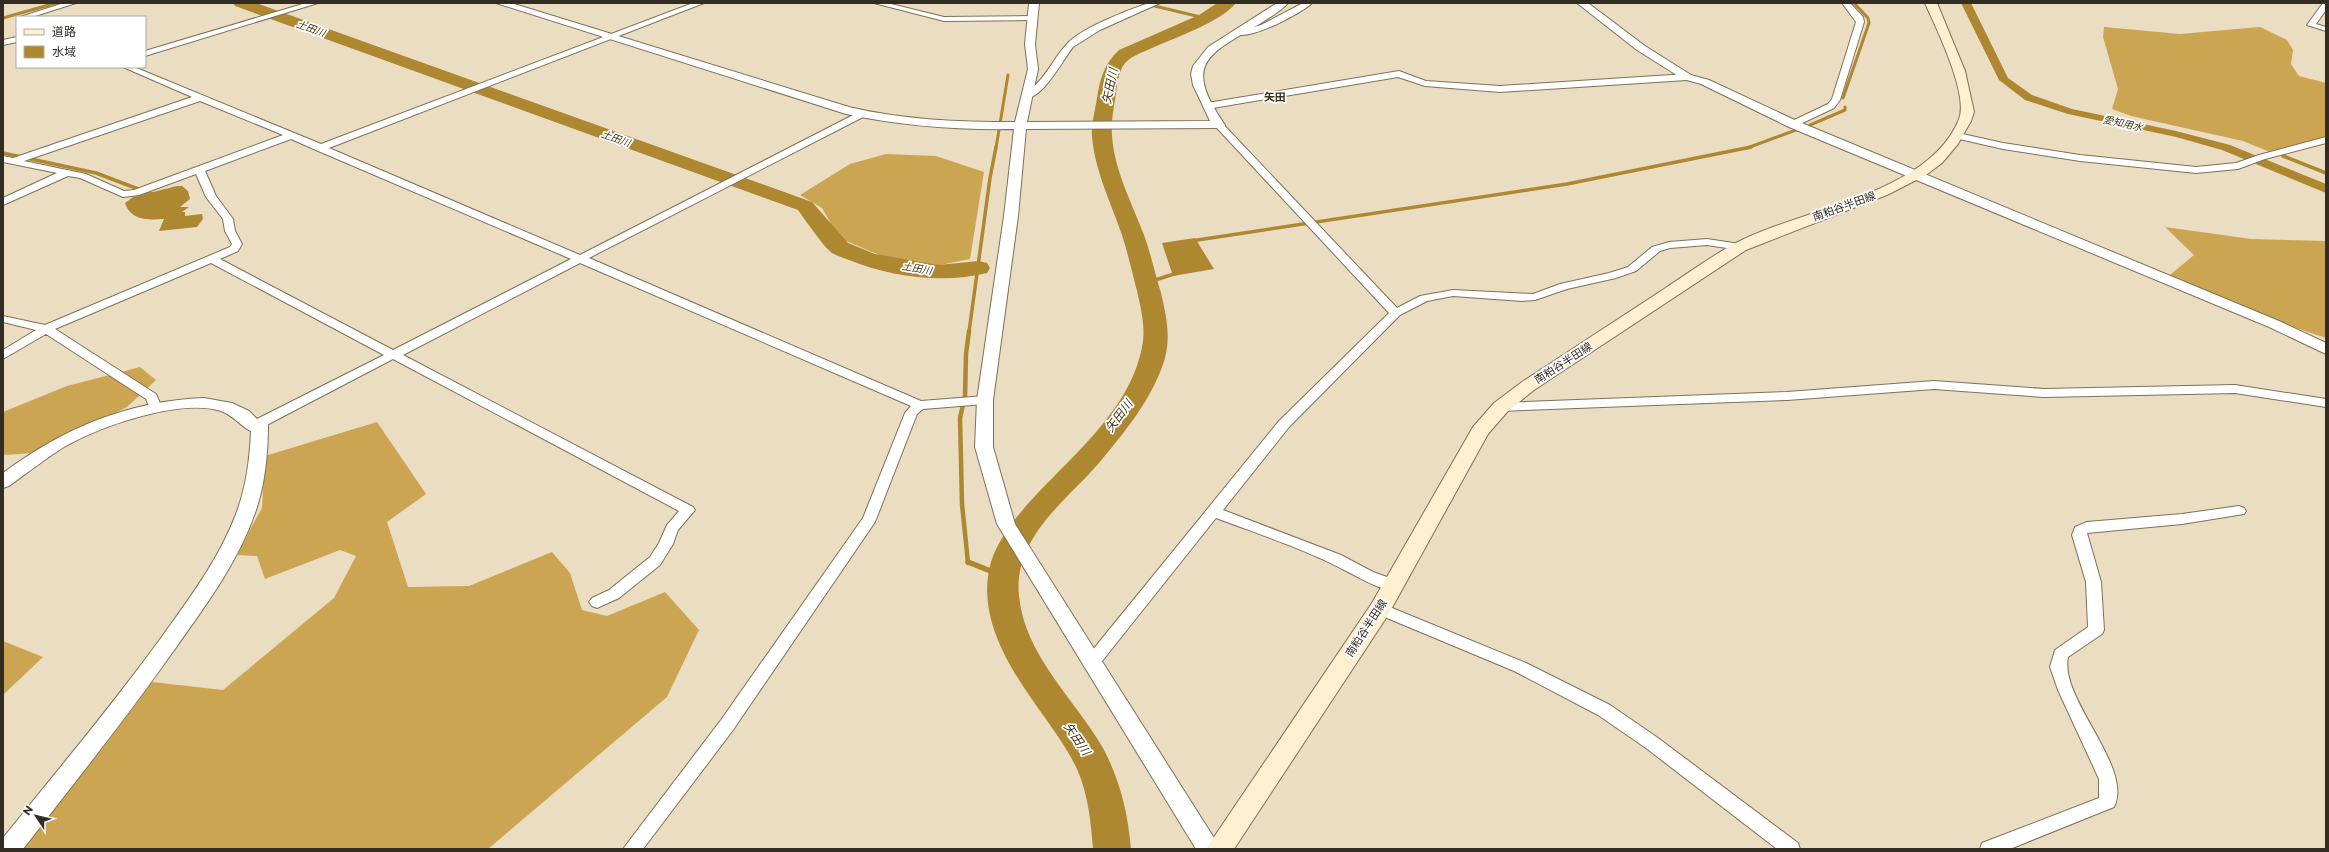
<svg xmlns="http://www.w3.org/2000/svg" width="2329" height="852" viewBox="0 0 2329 852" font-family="Montserrat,'Noto Sans JP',sans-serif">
  <rect width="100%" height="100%" fill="#ebddc2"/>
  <g fill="#cba551">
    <path d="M2104,27L2180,34L2260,27L2287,40L2293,50L2291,64L2299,76L2326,83V137L2270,152L2243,141L2131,116L2112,109L2118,89L2103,37Z"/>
    <path d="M886,154L936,156L984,172L970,259L930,267L891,260L839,238L822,208L800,195L850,164Z"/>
    <path d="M2165,227L2251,239L2326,241V338L2250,313L2170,275L2194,255Z"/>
    <path d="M140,367L156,380L127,407L35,453L3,455V412L67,386Z"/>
    <path d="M377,422L426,494L387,522L408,587L469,586L552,552L570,573L582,610L607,616L665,592L699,630L667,697L488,849H19L152,682L223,690L334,598L356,556L340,550L265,579L257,556L236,555L262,508L265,456Z"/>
    <path d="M3,641L43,657L3,695Z"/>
  </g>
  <g fill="#ae8831">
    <path d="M177,186H182L188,191L190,199L180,207H189L182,212H185V216L202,214L203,219L197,227L159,231L164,219C149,220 131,221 125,203L133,197Z"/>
    <path d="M1195,238L1214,269L1173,276L1162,243Z"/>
  </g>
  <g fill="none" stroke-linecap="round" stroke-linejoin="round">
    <g stroke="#ae8831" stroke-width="3">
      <path d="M1142,3L1205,18"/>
      <path d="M3,18L56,3"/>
      <path d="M1843,98L1869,23L1868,18L1854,3"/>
      <path d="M1810,125L1845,110V107"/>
      <path d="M996,148L1008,75"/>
      <path d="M1747,148L1796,130"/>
    </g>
    <g stroke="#ae8831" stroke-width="3.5">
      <path d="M3,153L96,173L154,195"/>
      <path d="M2283,156L2326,173"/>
      <path d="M1191,241L1567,184L1751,147"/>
      <path d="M1146,283L1177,273"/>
      <path d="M969,332L990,178L996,147"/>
    </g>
    <path stroke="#ae8831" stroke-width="4.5" d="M968,563L962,504L960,418L965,396L966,354L969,331"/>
    <path stroke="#ae8831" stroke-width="5.5" d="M968,562L1003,576"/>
    <path fill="#ae8831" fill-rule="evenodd" d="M1961,3H1971L2008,78L2032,95L2072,109L2176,131L2230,145L2326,184V193L2222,150L2176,137L2068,114L2025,100L1999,80Z"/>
    <g fill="#ae8831" fill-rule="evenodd">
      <path d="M233,3H256L812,202L848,243L875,254L938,265L979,261L987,263L990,268L987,273C943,284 891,277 849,260C844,258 837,256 832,253C823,246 806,221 798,210L235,6Z"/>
      <path d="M1217,3H1236C1219,23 1176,37 1152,48C1142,53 1129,56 1123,66C1117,76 1117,89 1115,100C1113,112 1111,123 1112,135C1114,170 1132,203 1144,235C1151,254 1155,274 1161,293C1167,318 1172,342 1162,367C1149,403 1123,434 1099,463C1065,502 1013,538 1019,596C1025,656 1074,698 1103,748C1120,780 1128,813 1131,849H1093C1091,822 1088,794 1077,769C1068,750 1055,732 1043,715C1012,672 975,618 991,562C995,549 1002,538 1009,527C1051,470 1128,421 1142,347C1146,328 1141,309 1137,291C1132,272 1128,254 1122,235C1111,203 1095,171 1092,137C1091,124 1095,111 1097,98C1100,79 1104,64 1119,50L1199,15Z"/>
    </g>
    <g stroke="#7d7158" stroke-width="2">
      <g id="minor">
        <path d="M64,3H76L32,17H20Z"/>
        <path d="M306,3H318L145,56V51Z"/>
        <path d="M693,3H704L329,148L580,255L859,112H865V116L589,258L921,401L985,396L991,400L985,404L923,409L917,414L875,522L733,730L643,849H623L721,720L863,518L905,413L911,406L580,263L403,355L693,507L695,510L678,530L673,544L660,565L619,598L597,608L592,606L589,602L592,598L609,590L650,557L659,543L667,525L679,511L393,359L259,429H249L248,426L249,423L384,355L211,263L55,329L156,394L162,408L161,411H151L146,399L46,334L3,359V350L36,330L3,322V316L45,325L230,247L232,244L225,231L223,219L206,197L196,174L139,195L123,197L80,178L68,176L3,205V198L57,173L3,162V156L13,158L192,97L123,67H134L321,144ZM200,101L283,135L134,190L124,191L86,174L24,161ZM291,139L316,150L571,259L393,350L220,259L238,251L242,244L235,231L233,219L216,196L205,171Z"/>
        <path d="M874,3H887L944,17L1032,16L1036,18L1032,20L944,21Z"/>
        <path d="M1149,3H1160L1100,30L1073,47C1063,59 1042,102 1023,98V94C1045,82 1051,61 1067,44C1081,28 1128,10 1149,3Z"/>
        <path d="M1303,3H1312C1302,13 1246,43 1234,33L1261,25Z"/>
        <path d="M1842,3H1850L1863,17L1864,22L1840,100L1834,108L1796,126H1790V122L1828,104L1832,99L1856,22Z"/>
        <path d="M2323,3H2326V10L2316,24L2326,27V31L2307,25Z"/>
        <path d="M17,37V42L3,45V40Z"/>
        <path d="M1399,71L1426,81L1500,86L1687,74L1691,77L1687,80L1500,92L1425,86L1398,77L1207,109L1203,106L1207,103Z"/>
        <path d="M1216,123H1222L1397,308L1420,296L1453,290L1533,294L1560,284L1609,273L1628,267L1652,247L1669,242L1707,239L1740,244L1745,247L1740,250L1707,245L1670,248L1660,251L1636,271L1616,278L1567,289L1535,300L1522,301L1453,296L1427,301L1400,315L1289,427L1223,510L1341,555L1373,572L1398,581L1401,585L1398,589C1384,593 1362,579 1350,573C1308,550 1261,535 1216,518L1099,665L1093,667L1087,665L1085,661L1087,657L1279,421L1389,313L1216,127Z"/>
        <path d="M1958,133L2003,143L2080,155L2196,167L2236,163L2259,155L2326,137V143L2265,159L2238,169L2196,173L2080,161L2003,149L1955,138V134Z"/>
        <path d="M1934,381L2044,389L2235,385L2326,399V407L2235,393L2044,397L1934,389L1787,400L1501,411L1495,407L1501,403L1787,392Z"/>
        <path d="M2239,506L2244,508L2246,511L2244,514L2182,524L2087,533L2101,582L2104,630L2102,634L2068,657C2059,699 2134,767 2114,807L2010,849H1980L1982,843L2099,798V779L2058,690L2050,667L2055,650L2088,627L2086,582L2072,535L2075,527L2087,522L2182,514Z"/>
        <path d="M1380,603L1526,663L1610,705L1658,738L1798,843L1800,849H1777L1646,748L1598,715L1514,671L1375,613L1372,609L1375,605Z"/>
      </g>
    </g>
    <g stroke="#7d7158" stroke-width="2">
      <g id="tertiary">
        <path d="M496,3H511L849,107C904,120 959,122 1015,122L1028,69L1025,44L1029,3H1039L1035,44L1038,69L1027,122L1210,121L1193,85L1191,74L1193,66L1208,47L1277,3H1288C1281,11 1270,17 1261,23C1207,55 1182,63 1225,125L1223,128L1026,129L1018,216L993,400V447L1015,524L1221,849H1196L997,524L975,447L977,400L1004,216L1014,129C957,130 902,126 846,114Z"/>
        <path d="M1577,3H1588L1645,46L1691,75L1709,80L1797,121L2279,321L2326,343V354L2269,327L1789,127L1701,84L1683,79L1637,50Z"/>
        <path d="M204,398L232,403L249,411L257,419L266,420L268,424C268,454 265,485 255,513C238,562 206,605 177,646C128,716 75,782 23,849H3V838C56,772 111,707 161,638C189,599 219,559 236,514C246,488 250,458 251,431C244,429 233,415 221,411C180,398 100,426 64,447C45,459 27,473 9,486L3,488V473C64,428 128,401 204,398Z"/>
      </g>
    </g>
    <g stroke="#7d7158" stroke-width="2">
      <path id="secondary" d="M1925,3H1937L1965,71L1974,112L1971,121L1958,144L1942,163L1926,175L1887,195L1746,250L1534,390L1508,411L1488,434L1388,615L1234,849H1206L1372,603L1473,427L1494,403L1522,382C1569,351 1617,320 1664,289C1687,274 1710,257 1734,244C1801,208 1929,195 1959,119C1969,94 1936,28 1925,3Z"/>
    </g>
    <use href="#minor" fill="#fff" fill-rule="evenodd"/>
    <use href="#tertiary" fill="#fff" fill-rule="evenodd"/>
    <use href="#secondary" fill="#feefd0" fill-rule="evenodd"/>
  </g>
  <g text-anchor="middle" stroke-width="3.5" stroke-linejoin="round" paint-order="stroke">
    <g font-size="10" font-style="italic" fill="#453510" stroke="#fff">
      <text transform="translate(311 28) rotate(20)" y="4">土田川</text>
      <text transform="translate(2123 123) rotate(12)" y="4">愛知用水</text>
      <text transform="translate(616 138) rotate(20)" y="4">土田川</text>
      <text transform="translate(917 268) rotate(10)" y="4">土田川</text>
    </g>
    <g font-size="11" font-weight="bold" fill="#3e331c" stroke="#fff">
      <text x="1275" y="101">矢田</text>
    </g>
    <g font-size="11" fill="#322c22" stroke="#fff">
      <text transform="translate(1844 206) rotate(-20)" y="4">南粕谷半田線</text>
      <text transform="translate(1563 363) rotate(-33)" y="4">南粕谷半田線</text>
      <text transform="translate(1366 628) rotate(-57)" y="4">南粕谷半田線</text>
    </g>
    <g font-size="12" font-style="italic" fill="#453510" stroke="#fff">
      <text transform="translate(1110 86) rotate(-78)" y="4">矢田川</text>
      <text transform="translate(1119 416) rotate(-53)" y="4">矢田川</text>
      <text transform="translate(1077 739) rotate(56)" y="4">矢田川</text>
    </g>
  </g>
  <rect width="2329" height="852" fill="none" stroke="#322c22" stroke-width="8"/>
  <rect x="16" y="16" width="130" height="52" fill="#ffffff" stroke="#adaba7"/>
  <rect x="24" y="29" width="20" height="6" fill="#feefd0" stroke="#adaba7"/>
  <text x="52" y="36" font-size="12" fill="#322c22">道路</text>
  <rect x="24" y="46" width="20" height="12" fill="#ae8831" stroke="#adaba7"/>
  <text x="52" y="56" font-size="12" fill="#322c22">水域</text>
  <g transform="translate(36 816) rotate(305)" stroke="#ffffff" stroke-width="3" paint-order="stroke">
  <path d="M0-3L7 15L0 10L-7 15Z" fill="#322c22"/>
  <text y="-6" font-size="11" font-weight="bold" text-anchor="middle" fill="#322c22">N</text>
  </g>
</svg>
